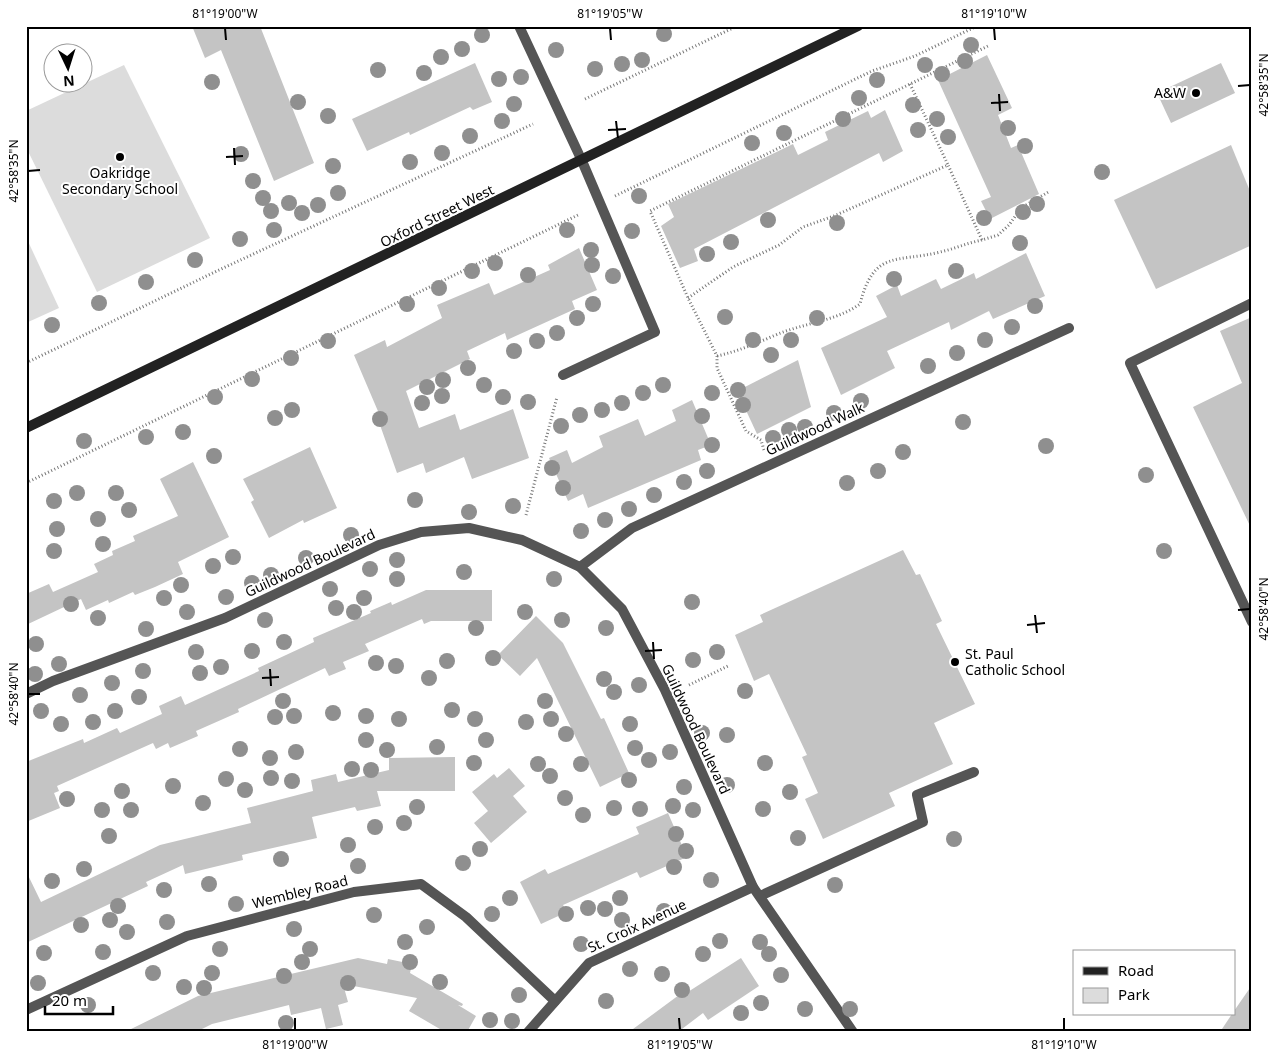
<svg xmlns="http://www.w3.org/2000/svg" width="1278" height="1058" viewBox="0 0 1278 1058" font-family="'Noto Sans',sans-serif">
  <rect width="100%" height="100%" fill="#fff"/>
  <g fill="#dcdcdc">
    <path d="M124,65L210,238L97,292L26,147V111Z"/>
    <path d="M26,237L59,308L26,323Z"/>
  </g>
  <g fill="#c4c4c4">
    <path d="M192,26H260L314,163L274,181L221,50L205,58Z"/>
    <path d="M987,55L1012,108L998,115L1011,148L1018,145L1039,194L990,219L981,201L991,197L938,80Z"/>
    <path d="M475,63L492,102L473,110L470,107L410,135L409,132L367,151L352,119Z"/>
    <path d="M1221,63L1235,93L1171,123L1157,93Z"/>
    <path d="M885,110L903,151L883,162L879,153L694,249L698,261L680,268L661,226L674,217L668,204L793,144L798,155L828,140L825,132L868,111L871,118Z"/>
    <path d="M1231,145L1252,196V245L1156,289L1114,200Z"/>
    <path d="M579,248L597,290L572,301L575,309L507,340L505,333L467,351L470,359L406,391L419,428L455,414L460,430L513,409L529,458L472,479L464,457L426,473L423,463L397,473L380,425L383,423L354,355L385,340L387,347L442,318L437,305L489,283L494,295L550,270L548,265Z"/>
    <path d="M1026,253L1045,296L993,319L989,311L951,330L949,322L887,351L895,368L841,395L821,348L887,317L876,296L897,285L901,296L936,279L941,289L974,273L976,279Z"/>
    <path d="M1252,317V530L1193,407L1242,383L1220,331Z"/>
    <path d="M798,360L811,407L757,434L737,391Z"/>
    <path d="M692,400L711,445L698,450L701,460L588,508L583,494L568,501L549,458L567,450L572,463L603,447L599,436L638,419L645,436L676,421L672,410Z"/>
    <path d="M310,447L337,508L304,523L303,520L269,538L251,502L254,500L243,479Z"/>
    <path d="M193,462L229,537L178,562L183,574L155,587L135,595L133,592L109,603L108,600L86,610L81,599L26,625V594L49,584L53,592L98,572L94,564L113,555L112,551L135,541L133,536L178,516L160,479Z"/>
    <path d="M903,550L916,575L920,574L942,621L936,624L975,704L934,723L953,764L889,793L895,806L823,839L805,799L818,793L802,757L807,755L769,674L754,681L735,635L763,622L760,615Z"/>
    <path d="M426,590H492V621H431L424,624L422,619L365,644L369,651L343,662L346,669L329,676L325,668L238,709L239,712L196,731L198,736L170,748L168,743L156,749L153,743L57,786L59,791L54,793L60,808L26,822V762L83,739L84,743L117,728L120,733L162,714L159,706L181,696L185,705L259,671L258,668L314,642L313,638L371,613L370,611L391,602L392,605Z"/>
    <path d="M536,616L563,643L601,719L604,718L629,773L600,787L537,658L520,676L498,655Z"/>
    <path d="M455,757V791H377L381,806L357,811L355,807L312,817L317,838L242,855L243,860L185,874L183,865L146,882L148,886L26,943V871L41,902L160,845L251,823L247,808L313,791L311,780L336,774L338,782L389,770V758Z"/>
    <path d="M509,768L525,786L513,796L527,812L491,843L474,823L488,811L472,792L494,774L497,778Z"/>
    <path d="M668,813L687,857L640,878L637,872L563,905L567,912L541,924L520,882L545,869L548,874L639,834L636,827Z"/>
    <path d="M358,958L387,964L388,959L412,964L410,973L463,1004L462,1006L458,1005L476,1016L467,1032H445L409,1011L417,998L343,984L348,1002L338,1005L343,1025L326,1029L321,1008L291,1015L289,1005L212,1024L196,1032H125L198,996Z"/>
    <path d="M741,958L759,986L708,1020L703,1013L678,1032H629L679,995L680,997Z"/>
    <path d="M1252,985V1032H1220L1232,1014H1234V1011Z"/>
  </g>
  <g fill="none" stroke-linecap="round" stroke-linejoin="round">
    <g stroke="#777" stroke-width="3" stroke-dasharray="1 2.5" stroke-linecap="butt">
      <path d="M910,84L948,165"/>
      <path d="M585,99L737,26"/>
      <path d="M615,196L872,71L915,56L977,26"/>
      <path d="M688,298L733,267L779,245L803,227L834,216L948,165L982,240L998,235L1009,225L1021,208L1050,191"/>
      <path d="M717,356C739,351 757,343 778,334C805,323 836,321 860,304C874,249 897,263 940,252C954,249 967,243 982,240"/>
      <path d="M26,363L219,270L533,124"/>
      <path d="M764,450L761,440L746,431L717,368V356L688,298L650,211L988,46"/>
      <path d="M26,483L578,215"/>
      <path d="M526,515L557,397"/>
      <path d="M689,685L728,666"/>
    </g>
    <g stroke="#555" stroke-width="10">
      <path d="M1252,303L1130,363L1252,622"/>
      <path d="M563,375L655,332L582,161"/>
      <path d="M580,567L632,528L1069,328"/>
      <path d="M760,896L923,822L917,795L974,772"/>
    </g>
    <g stroke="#555" stroke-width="10">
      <path d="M519,26L582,161"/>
      <path d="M26,1010L187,936L354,892L421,884L466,917L555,1001"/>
      <path d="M528,1032L589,963L753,887"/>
    </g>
    <path stroke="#555" stroke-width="10" d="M26,694L53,681L225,618L379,545L421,532L469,528L522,540L580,567L622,609L665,690L753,887L853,1032"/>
    <path stroke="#222" stroke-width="10" d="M26,428L858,26"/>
  </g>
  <g fill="#8f8f8f">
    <circle cx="664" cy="34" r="8"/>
    <circle cx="482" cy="35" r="8"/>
    <circle cx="971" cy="45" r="8"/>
    <circle cx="462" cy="49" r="8"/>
    <circle cx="556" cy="50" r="8"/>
    <circle cx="441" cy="57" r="8"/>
    <circle cx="642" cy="60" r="8"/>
    <circle cx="965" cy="61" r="8"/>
    <circle cx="622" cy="64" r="8"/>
    <circle cx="925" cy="65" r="8"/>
    <circle cx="595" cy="69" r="8"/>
    <circle cx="378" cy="70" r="8"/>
    <circle cx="424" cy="73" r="8"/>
    <circle cx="942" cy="74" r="8"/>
    <circle cx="521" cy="77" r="8"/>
    <circle cx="499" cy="79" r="8"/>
    <circle cx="877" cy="80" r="8"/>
    <circle cx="212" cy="82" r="8"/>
    <circle cx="859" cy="98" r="8"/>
    <circle cx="298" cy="102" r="8"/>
    <circle cx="514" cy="104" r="8"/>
    <circle cx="913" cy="105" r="8"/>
    <circle cx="328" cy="116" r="8"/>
    <circle cx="843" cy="119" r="8"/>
    <circle cx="937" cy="119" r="8"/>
    <circle cx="502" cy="121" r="8"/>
    <circle cx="1008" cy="128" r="8"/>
    <circle cx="918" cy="130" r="8"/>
    <circle cx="784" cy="133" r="8"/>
    <circle cx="470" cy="136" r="8"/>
    <circle cx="948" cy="137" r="8"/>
    <circle cx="752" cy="143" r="8"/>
    <circle cx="1025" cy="146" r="8"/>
    <circle cx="442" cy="153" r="8"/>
    <circle cx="241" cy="154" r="8"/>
    <circle cx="410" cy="162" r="8"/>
    <circle cx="333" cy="166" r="8"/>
    <circle cx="1102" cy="172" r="8"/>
    <circle cx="253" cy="181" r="8"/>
    <circle cx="338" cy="193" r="8"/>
    <circle cx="639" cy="196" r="8"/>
    <circle cx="263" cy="198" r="8"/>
    <circle cx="289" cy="203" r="8"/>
    <circle cx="1037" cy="204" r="8"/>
    <circle cx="318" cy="205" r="8"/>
    <circle cx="271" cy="211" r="8"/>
    <circle cx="1023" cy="212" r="8"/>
    <circle cx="302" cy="213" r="8"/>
    <circle cx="984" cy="218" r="8"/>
    <circle cx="768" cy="220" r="8"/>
    <circle cx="837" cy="223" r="8"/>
    <circle cx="274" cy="230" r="8"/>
    <circle cx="567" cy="230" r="8"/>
    <circle cx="632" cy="231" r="8"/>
    <circle cx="240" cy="239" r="8"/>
    <circle cx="731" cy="242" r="8"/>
    <circle cx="1020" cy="243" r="8"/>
    <circle cx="591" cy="250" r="8"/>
    <circle cx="707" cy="254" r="8"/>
    <circle cx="195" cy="260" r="8"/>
    <circle cx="495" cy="263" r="8"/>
    <circle cx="592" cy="265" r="8"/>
    <circle cx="472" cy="271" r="8"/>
    <circle cx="956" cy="271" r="8"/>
    <circle cx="528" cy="275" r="8"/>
    <circle cx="613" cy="276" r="8"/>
    <circle cx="894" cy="279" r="8"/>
    <circle cx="146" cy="282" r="8"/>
    <circle cx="439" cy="288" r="8"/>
    <circle cx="99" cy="303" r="8"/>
    <circle cx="407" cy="304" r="8"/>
    <circle cx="593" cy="304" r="8"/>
    <circle cx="1035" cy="306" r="8"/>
    <circle cx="725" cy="317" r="8"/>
    <circle cx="577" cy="318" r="8"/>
    <circle cx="817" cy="318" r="8"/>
    <circle cx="52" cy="325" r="8"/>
    <circle cx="1012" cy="327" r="8"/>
    <circle cx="557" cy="333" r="8"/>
    <circle cx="753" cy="340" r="8"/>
    <circle cx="791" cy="340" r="8"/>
    <circle cx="985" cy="340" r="8"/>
    <circle cx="328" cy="341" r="8"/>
    <circle cx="537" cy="341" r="8"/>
    <circle cx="514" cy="351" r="8"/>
    <circle cx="957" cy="353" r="8"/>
    <circle cx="771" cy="355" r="8"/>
    <circle cx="291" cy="358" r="8"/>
    <circle cx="928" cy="366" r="8"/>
    <circle cx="468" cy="368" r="8"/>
    <circle cx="252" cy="379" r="8"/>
    <circle cx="443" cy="380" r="8"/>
    <circle cx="484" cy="385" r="8"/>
    <circle cx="663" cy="385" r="8"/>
    <circle cx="427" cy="387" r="8"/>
    <circle cx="738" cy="390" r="8"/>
    <circle cx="643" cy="393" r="8"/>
    <circle cx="712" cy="393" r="8"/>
    <circle cx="442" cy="396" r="8"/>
    <circle cx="215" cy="397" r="8"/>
    <circle cx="503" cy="397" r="8"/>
    <circle cx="861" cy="401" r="8"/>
    <circle cx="528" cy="402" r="8"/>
    <circle cx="422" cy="403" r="8"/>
    <circle cx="622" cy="403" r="8"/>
    <circle cx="743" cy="405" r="8"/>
    <circle cx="292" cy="410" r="8"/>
    <circle cx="602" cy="410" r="8"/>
    <circle cx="834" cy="413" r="8"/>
    <circle cx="580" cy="415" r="8"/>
    <circle cx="702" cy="416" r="8"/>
    <circle cx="275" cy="418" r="8"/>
    <circle cx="380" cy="419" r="8"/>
    <circle cx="963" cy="422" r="8"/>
    <circle cx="561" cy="426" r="8"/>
    <circle cx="805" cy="427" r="8"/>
    <circle cx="789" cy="430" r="8"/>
    <circle cx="183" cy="432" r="8"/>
    <circle cx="146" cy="437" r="8"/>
    <circle cx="773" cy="438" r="8"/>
    <circle cx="84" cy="441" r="8"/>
    <circle cx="712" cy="445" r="8"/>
    <circle cx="1046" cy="446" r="8"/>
    <circle cx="903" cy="452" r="8"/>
    <circle cx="214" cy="456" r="8"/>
    <circle cx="552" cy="468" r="8"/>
    <circle cx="707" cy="471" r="8"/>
    <circle cx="878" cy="471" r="8"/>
    <circle cx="1146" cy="475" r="8"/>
    <circle cx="684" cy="482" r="8"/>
    <circle cx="847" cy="483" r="8"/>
    <circle cx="563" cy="488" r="8"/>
    <circle cx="77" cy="493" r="8"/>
    <circle cx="116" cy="493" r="8"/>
    <circle cx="654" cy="495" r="8"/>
    <circle cx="415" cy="500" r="8"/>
    <circle cx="54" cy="501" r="8"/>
    <circle cx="513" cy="506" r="8"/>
    <circle cx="629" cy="509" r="8"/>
    <circle cx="129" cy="510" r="8"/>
    <circle cx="469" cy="512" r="8"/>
    <circle cx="98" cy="519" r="8"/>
    <circle cx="605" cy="520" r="8"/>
    <circle cx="57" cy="529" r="8"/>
    <circle cx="581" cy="531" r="8"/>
    <circle cx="351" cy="535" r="8"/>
    <circle cx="103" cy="544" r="8"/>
    <circle cx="54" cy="551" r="8"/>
    <circle cx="1164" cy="551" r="8"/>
    <circle cx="233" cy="557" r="8"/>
    <circle cx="306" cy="558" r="8"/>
    <circle cx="397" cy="560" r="8"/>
    <circle cx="213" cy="566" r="8"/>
    <circle cx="370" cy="569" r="8"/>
    <circle cx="464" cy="572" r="8"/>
    <circle cx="271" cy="575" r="8"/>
    <circle cx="397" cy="579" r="8"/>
    <circle cx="554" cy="579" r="8"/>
    <circle cx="252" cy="583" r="8"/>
    <circle cx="181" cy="585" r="8"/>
    <circle cx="330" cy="589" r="8"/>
    <circle cx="226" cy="597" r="8"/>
    <circle cx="164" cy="598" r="8"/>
    <circle cx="364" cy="598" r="8"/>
    <circle cx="692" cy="602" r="8"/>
    <circle cx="71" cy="604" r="8"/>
    <circle cx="336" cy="608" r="8"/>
    <circle cx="187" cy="612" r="8"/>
    <circle cx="354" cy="612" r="8"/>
    <circle cx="525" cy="612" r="8"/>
    <circle cx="98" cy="618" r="8"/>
    <circle cx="265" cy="620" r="8"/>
    <circle cx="562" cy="620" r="8"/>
    <circle cx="476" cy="628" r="8"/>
    <circle cx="606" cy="628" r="8"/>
    <circle cx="146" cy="629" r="8"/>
    <circle cx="284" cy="642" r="8"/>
    <circle cx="36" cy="644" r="8"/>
    <circle cx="252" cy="651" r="8"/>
    <circle cx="196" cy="652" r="8"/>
    <circle cx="717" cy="652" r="8"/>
    <circle cx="493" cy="658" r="8"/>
    <circle cx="693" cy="660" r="8"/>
    <circle cx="447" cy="661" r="8"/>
    <circle cx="376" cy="663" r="8"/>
    <circle cx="59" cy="664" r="8"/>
    <circle cx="396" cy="666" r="8"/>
    <circle cx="221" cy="667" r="8"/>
    <circle cx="143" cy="671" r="8"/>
    <circle cx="200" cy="673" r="8"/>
    <circle cx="35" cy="674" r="8"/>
    <circle cx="429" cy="678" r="8"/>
    <circle cx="604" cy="679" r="8"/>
    <circle cx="112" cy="683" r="8"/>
    <circle cx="639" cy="685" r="8"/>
    <circle cx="745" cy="691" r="8"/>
    <circle cx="614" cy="692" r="8"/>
    <circle cx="80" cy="695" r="8"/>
    <circle cx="139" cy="697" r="8"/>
    <circle cx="283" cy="701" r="8"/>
    <circle cx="545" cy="701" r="8"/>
    <circle cx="452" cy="710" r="8"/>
    <circle cx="41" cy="711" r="8"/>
    <circle cx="115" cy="711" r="8"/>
    <circle cx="333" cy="713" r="8"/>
    <circle cx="294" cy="716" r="8"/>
    <circle cx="366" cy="716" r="8"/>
    <circle cx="275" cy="717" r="8"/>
    <circle cx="399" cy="719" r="8"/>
    <circle cx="475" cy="719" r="8"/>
    <circle cx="551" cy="719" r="8"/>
    <circle cx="93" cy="722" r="8"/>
    <circle cx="526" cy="722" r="8"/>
    <circle cx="61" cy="724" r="8"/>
    <circle cx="630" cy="724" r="8"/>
    <circle cx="702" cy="733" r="8"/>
    <circle cx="566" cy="734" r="8"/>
    <circle cx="727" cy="735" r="8"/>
    <circle cx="366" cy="740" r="8"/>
    <circle cx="486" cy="740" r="8"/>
    <circle cx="437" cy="747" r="8"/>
    <circle cx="635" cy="748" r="8"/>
    <circle cx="240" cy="749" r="8"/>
    <circle cx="387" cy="750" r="8"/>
    <circle cx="296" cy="752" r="8"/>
    <circle cx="670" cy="752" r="8"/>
    <circle cx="270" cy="758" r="8"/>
    <circle cx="649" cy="760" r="8"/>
    <circle cx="474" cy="763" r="8"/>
    <circle cx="765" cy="763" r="8"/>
    <circle cx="538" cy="764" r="8"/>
    <circle cx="581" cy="764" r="8"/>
    <circle cx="352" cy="769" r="8"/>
    <circle cx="371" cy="770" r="8"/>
    <circle cx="550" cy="776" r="8"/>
    <circle cx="271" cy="778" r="8"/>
    <circle cx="226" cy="779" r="8"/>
    <circle cx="629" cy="780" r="8"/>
    <circle cx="292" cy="781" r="8"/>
    <circle cx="727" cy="785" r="8"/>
    <circle cx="173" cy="786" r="8"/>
    <circle cx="684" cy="787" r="8"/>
    <circle cx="245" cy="790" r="8"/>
    <circle cx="122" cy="791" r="8"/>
    <circle cx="790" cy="792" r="8"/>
    <circle cx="565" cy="798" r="8"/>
    <circle cx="67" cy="799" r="8"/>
    <circle cx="203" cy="803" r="8"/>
    <circle cx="673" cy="806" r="8"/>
    <circle cx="417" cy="807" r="8"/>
    <circle cx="614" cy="808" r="8"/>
    <circle cx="640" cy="809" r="8"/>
    <circle cx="763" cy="809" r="8"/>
    <circle cx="102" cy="810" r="8"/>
    <circle cx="131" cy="810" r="8"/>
    <circle cx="693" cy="810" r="8"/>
    <circle cx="583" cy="815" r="8"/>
    <circle cx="404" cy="823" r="8"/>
    <circle cx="375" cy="827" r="8"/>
    <circle cx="676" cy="834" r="8"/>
    <circle cx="109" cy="836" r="8"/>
    <circle cx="798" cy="838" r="8"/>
    <circle cx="954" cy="839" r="8"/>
    <circle cx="348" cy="845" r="8"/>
    <circle cx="480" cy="849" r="8"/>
    <circle cx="686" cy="851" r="8"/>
    <circle cx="281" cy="859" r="8"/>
    <circle cx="463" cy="863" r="8"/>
    <circle cx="358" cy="866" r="8"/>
    <circle cx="674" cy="867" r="8"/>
    <circle cx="84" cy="869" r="8"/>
    <circle cx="711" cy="880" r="8"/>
    <circle cx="52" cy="881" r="8"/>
    <circle cx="209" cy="884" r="8"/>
    <circle cx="835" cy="885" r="8"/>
    <circle cx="164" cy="890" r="8"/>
    <circle cx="510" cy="898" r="8"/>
    <circle cx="620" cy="898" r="8"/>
    <circle cx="236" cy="904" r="8"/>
    <circle cx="118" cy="906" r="8"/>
    <circle cx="588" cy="908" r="8"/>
    <circle cx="605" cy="909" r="8"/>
    <circle cx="664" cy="911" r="8"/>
    <circle cx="492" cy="914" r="8"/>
    <circle cx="566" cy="914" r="8"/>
    <circle cx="374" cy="915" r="8"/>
    <circle cx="110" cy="920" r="8"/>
    <circle cx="622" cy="920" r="8"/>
    <circle cx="167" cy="922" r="8"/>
    <circle cx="81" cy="925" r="8"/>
    <circle cx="427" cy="927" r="8"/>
    <circle cx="294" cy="929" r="8"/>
    <circle cx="127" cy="932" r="8"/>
    <circle cx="720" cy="941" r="8"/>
    <circle cx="405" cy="942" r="8"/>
    <circle cx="760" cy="942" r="8"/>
    <circle cx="581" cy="944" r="8"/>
    <circle cx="220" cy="949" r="8"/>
    <circle cx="310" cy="949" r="8"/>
    <circle cx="103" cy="952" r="8"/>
    <circle cx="44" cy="953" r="8"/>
    <circle cx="703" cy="954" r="8"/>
    <circle cx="769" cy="954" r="8"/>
    <circle cx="302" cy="962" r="8"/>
    <circle cx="410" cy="962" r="8"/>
    <circle cx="630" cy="969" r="8"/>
    <circle cx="153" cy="973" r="8"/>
    <circle cx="212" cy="973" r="8"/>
    <circle cx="662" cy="974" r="8"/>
    <circle cx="781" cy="975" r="8"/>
    <circle cx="284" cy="976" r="8"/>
    <circle cx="440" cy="982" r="8"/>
    <circle cx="38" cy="983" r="8"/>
    <circle cx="348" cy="983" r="8"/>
    <circle cx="184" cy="987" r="8"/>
    <circle cx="204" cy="988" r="8"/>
    <circle cx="682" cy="990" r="8"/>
    <circle cx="519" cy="995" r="8"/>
    <circle cx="606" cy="1001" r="8"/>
    <circle cx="761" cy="1003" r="8"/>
    <circle cx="88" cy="1005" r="8"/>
    <circle cx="805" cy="1009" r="8"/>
    <circle cx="850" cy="1009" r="8"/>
    <circle cx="741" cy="1013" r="8"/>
    <circle cx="490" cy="1020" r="8"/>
    <circle cx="512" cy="1021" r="8"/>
    <circle cx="286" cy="1023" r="8"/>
  </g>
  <path fill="none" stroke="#000" stroke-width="2" d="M225,28L226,40M610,28L611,40M994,28L995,40M1238,86L1250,85M999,94L1000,111M991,103L1008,102M616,121L618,138M608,130L626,129M234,148L235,165M226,157L243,156M28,171L40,170M1238,610L1250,609M1035,615L1037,633M1027,625L1045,623M653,642L654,659M645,651L662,650M270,669L271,686M262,678L279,677M28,694H40M295,1018V1030M679,1018L680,1030M1064,1018V1030"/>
  <g fill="#000" stroke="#fff" stroke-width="2">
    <circle cx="1196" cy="93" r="5"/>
    <circle cx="120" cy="157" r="5"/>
    <circle cx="955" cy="662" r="5"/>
  </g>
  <g text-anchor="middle" stroke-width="4" stroke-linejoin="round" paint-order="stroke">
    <g font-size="14" fill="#000" stroke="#fff" text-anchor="end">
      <text x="1186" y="98">A&amp;W</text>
      <text x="120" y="178" text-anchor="middle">Oakridge<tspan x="120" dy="16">Secondary School</tspan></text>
      <text x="965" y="659" text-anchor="start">St. Paul<tspan x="965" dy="16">Catholic School</tspan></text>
    </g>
    <g font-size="14" fill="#000" stroke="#fff">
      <text transform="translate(437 216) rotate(-26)" y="5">Oxford Street West</text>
      <text transform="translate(815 429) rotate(-25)" y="5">Guildwood Walk</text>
      <text transform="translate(310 563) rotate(-25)" y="5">Guildwood Boulevard</text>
      <text transform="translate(696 729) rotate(65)" y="5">Guildwood Boulevard</text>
      <text transform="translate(300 892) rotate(-14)" y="5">Wembley Road</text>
      <text transform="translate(637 926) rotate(-25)" y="5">St. Croix Avenue</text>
    </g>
  </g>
  <rect width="1278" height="1058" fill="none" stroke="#ffffff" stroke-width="55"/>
  <rect x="1073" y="950" width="162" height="65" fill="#ffffff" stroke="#999999"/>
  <rect x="1083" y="967" width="25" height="8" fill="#222222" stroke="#999999"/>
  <text x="1118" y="976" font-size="15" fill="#000000">Road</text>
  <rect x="1083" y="988" width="25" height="15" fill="#dcdcdc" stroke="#999999"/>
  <text x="1118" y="1000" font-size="15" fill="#000000">Park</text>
  <g transform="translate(68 68) rotate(176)"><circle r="24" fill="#ffffff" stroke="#999999"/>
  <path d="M0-4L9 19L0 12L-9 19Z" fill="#000000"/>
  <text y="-8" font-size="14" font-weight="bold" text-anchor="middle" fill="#000000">N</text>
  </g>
  <path d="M45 1006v8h68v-8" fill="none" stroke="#000000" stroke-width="2.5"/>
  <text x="52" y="1006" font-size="15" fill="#000000" stroke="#ffffff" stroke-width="4" paint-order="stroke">20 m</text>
  <rect x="28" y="28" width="1222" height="1002" fill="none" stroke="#000" stroke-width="2"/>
  <g font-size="12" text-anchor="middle" fill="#000">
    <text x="225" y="18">81°19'00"W</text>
    <text x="610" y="18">81°19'05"W</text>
    <text x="994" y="18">81°19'10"W</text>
    <text transform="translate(1264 85) rotate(-90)" y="4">42°58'35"N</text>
    <text transform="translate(14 171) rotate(-90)" y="4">42°58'35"N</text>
    <text transform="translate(1264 609) rotate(-90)" y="4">42°58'40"N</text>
    <text transform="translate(14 694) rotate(-90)" y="4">42°58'40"N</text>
    <text x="295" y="1049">81°19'00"W</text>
    <text x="680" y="1049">81°19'05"W</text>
    <text x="1064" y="1049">81°19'10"W</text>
  </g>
</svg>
